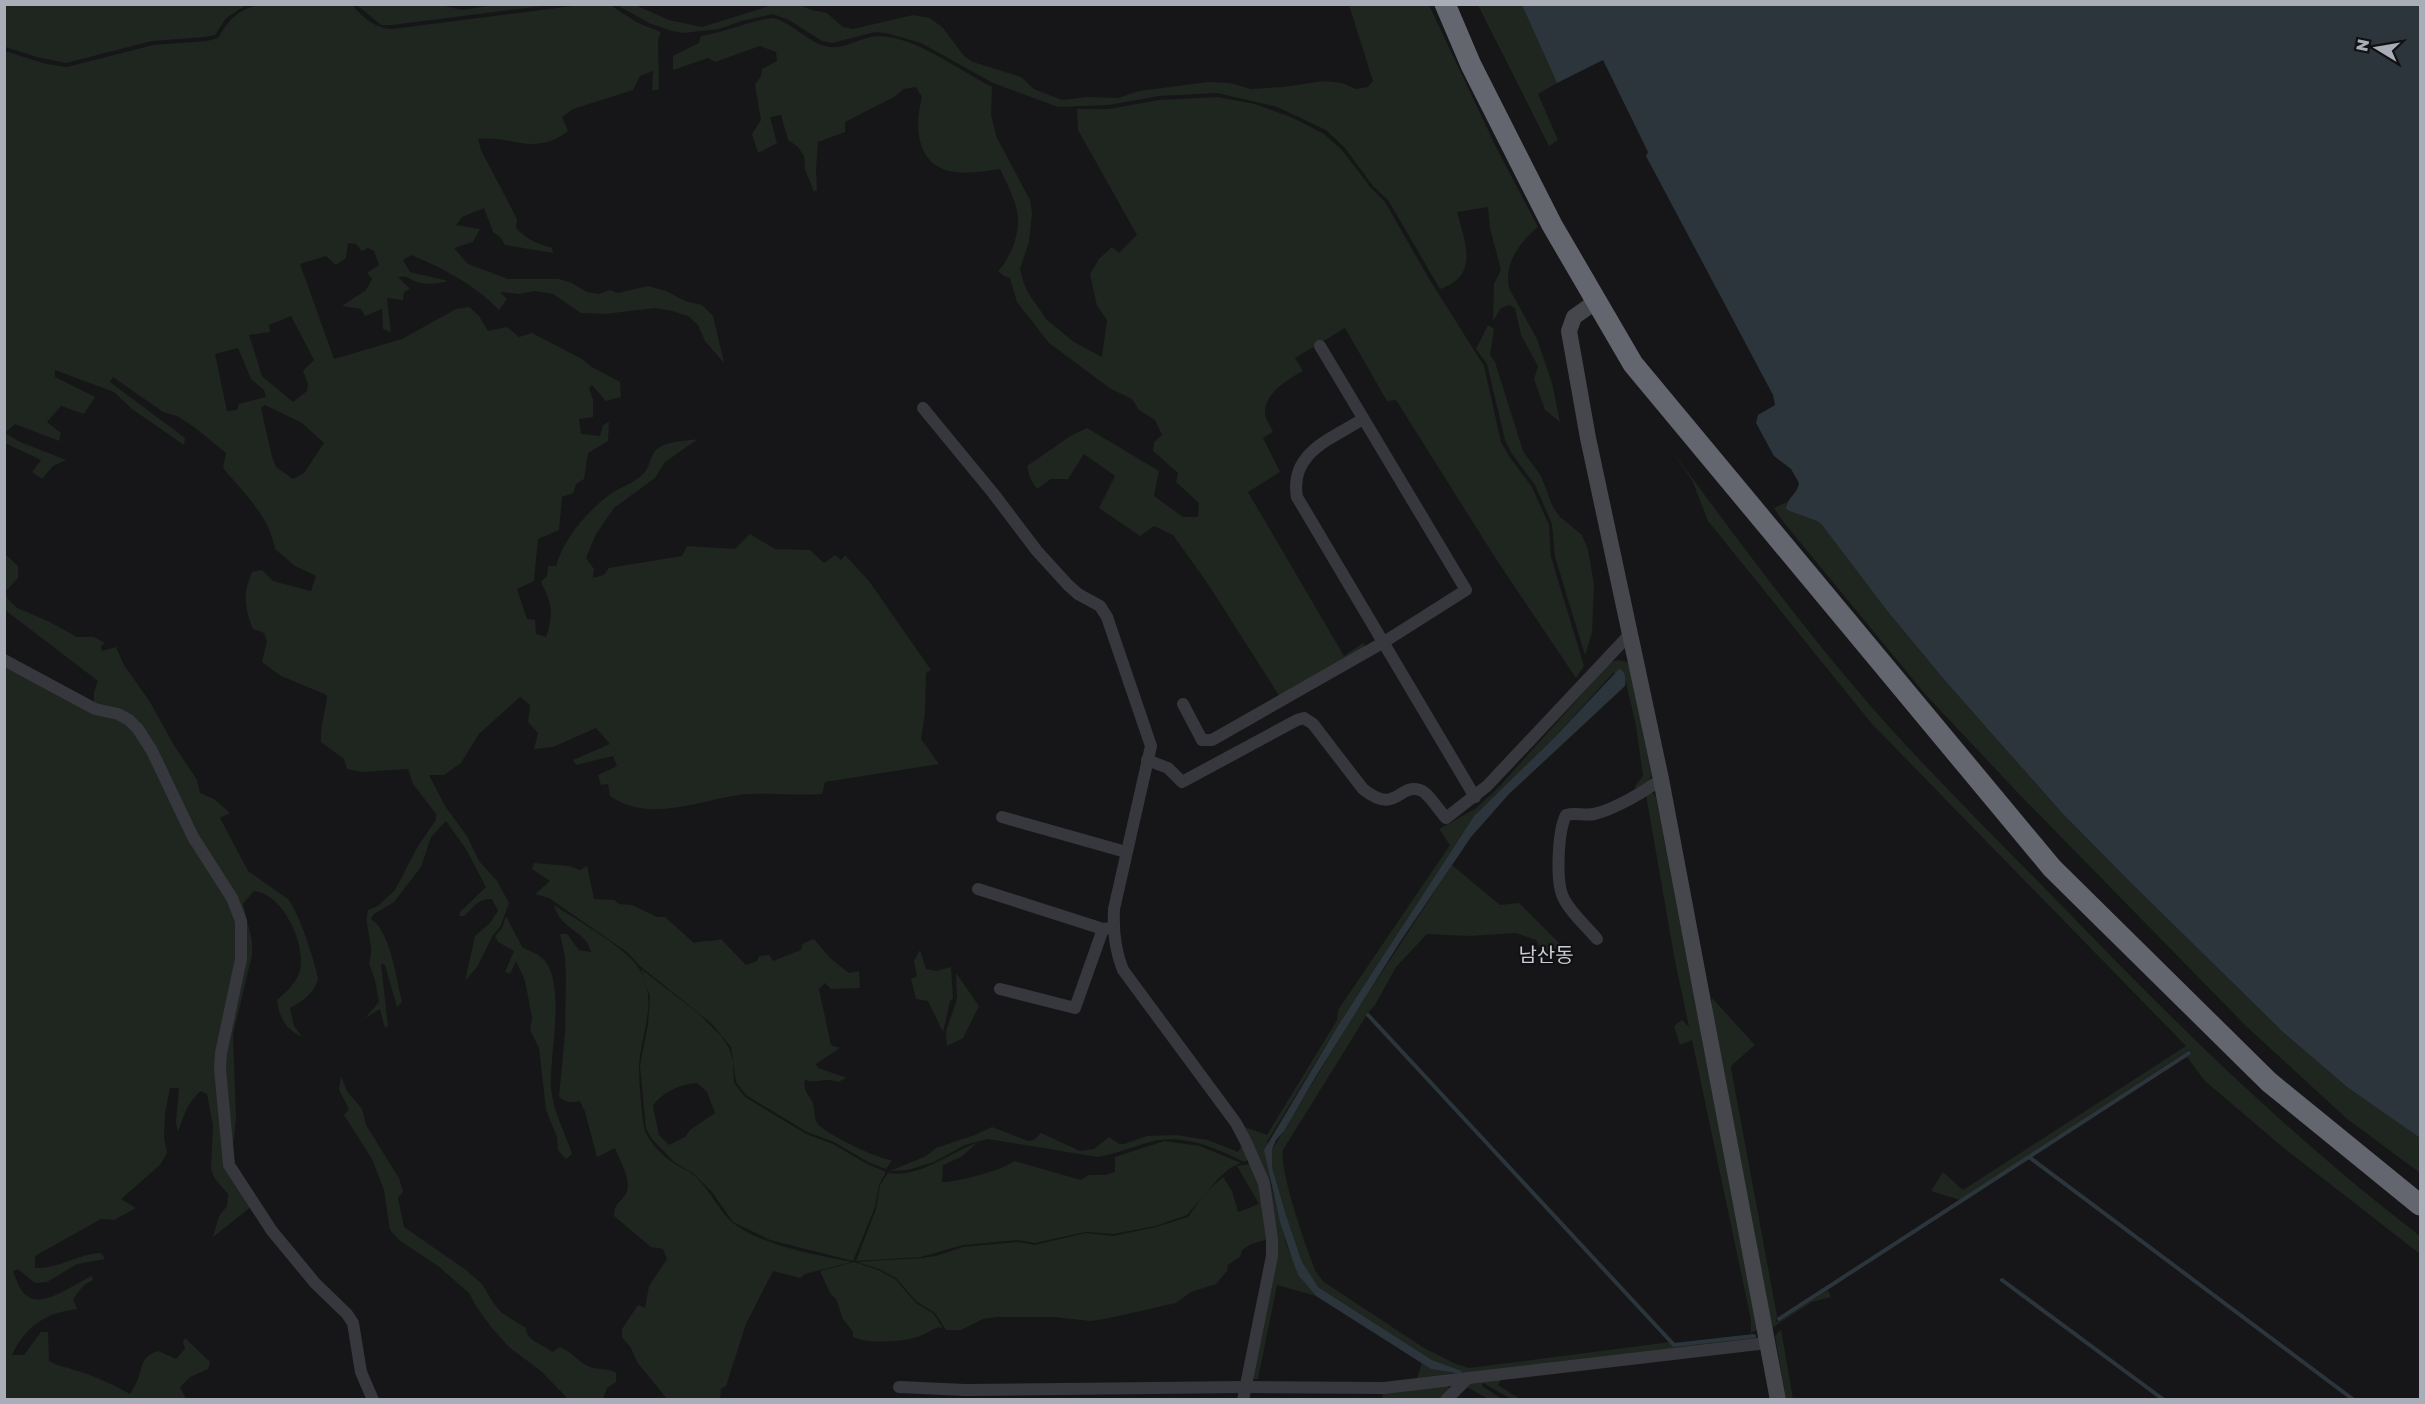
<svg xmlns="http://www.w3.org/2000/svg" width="2425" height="1404" viewBox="0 0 2425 1404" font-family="'Golos Text','Noto Sans KR',sans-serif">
  <rect width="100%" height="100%" fill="#161618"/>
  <g fill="#1e261f" fill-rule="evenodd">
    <path d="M5,4H246V5L226,18L215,35L206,37L152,41L66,63L37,57L5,47Z"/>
    <path d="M264,4L352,5C363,17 374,28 392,29L581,5H610L638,23L661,32L658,40L659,89L652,91L653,71L640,76L633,90L573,109L562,117L568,131C534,157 513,135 478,139L481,150L517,219L516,228C527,240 537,243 552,248L553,253L505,245L500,237L493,232L484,208L462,217L456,225L480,229L473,242L454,248L468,264L508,279H559L572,283L587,292L599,294L610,290L618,293L648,286L666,291L685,301L702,305L713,316L724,363L705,341L698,325L688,316L672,311L655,308L605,314L581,313L553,294L535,291L519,294L500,292L507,299L499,310C475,285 443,268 411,255L403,260L410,272L448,281C438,284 427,285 417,282C409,279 407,275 398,277L410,289L404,292L403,300L387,298L391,332L383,329L382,309L365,316L361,309L342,306L366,290L372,279L367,273L379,265L374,251L368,248L362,251L356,244L348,243L346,258L336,265L326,256L300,264L334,359L402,339L456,309L469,307L479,316L488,331L507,327L519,337L532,333L582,359L592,367L620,382L621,397L606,401L592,385L589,388L593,400V417L579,419L581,434L600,436L603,425L609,422L608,441L588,453L584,479L576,484L573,493L562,497L559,530L538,539L534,581L517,589L527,619L535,620L536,634L546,637C554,613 552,604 541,582L547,576L548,566H556C563,539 589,509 612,493C622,486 635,483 644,473C650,467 650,455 657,449C667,441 686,441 698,439L665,462L655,478L614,508L596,534L586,558L594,569L593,578L604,575L609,568L682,556L687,546L735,549L750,534L775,549L810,550L824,563L835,555L841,560L845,555L869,581L931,670L926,673L925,713L921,739L939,764L825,782L822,794C794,796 766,792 739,795C697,801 649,823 610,796L608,784L601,785L598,775L617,766L613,756L576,765L573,760L610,744L596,728L553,747L534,749L538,733L528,722L530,705L520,697L479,734L461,763L444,775H429L445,806L467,836L479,861L497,881L509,903L500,927L493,935L477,967L465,981L475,936L489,924L498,911L492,899C477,898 474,908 464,916H459L460,912L486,887L466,849L446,821L431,837L421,867L394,902L374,914L371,919C390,930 397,981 402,1002L397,1007L385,965L381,964L388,1026L385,1028L380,1009L365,1018L379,1002L375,980L369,963C376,946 363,928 368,910L378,906L395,890L418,846L436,820V814L413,784L408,769L362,772L347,769L344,759L321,742C320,725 326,712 327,695L281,676L262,662L267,642L264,633L253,629C244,607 243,594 252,572L262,570L273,581L311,591L316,576L295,566L275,549C270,517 243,492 223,468L226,453L194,427L177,416L163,412L113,377L110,382L185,438L184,445L132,409L114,392L55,370V377L95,397L84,414L61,406L47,422L61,433L59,441L15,424L5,433L18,441L66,460L53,466L42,479L32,472L41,460L5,443V51L46,64L67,67L153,45L207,41L218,38C231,17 238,9 264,4ZM291,316L314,360L303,371L308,384L307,391L293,402L262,376L249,335L270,332L269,325ZM238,348L251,379L264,390L266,397L239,404L237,410L227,411L215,354ZM265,405L302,423L324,443L304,473L293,479L276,467L272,457L261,408Z"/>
    <path d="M501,4L550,5L392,25H381L357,5H440L462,10Z"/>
    <path d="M776,4L800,5L812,10L827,13L843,27L853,29L913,15L930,18L943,28L964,56L973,62L1021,77L1034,89L1062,100L1088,97L1118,98L1139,91L1208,82L1230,83L1251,89L1283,87L1324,81L1342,83L1356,89L1368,87L1373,81L1349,5H1429L1497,149L1538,227C1519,243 1504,263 1509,288L1537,339L1552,383L1560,422L1545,410L1534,379L1538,366L1521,335L1515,308L1509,305L1501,308L1493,321L1494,284L1501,270L1490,228L1488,207L1457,212C1465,242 1480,276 1440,289L1388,200L1373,186L1345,148L1326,130L1277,107L1217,93L1158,96L1109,105L1058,107L993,83L921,43L886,33L875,32L832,43L822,41L789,20L773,14L742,21L719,29L684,33L672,31L649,23L617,5H635L669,20L702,27Z"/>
    <path d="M1478,5H1522L1557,83L1538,94L1558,140L1549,146Z"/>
    <path d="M773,18C793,23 809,44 830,47C847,49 862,36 879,36C916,37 959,70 992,87L991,115L997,138L1030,200L1032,213L1029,242L1020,269L1023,281L1028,293L1047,320L1074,342L1102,357L1107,320L1097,306L1090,274L1099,259L1112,247L1119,253L1137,235L1078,130L1077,109H1109L1159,100L1217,97L1255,104L1293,118L1324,134L1342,150L1371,188L1385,202L1428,277L1484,366L1501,442L1509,456L1532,487L1549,525L1551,557L1584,666L1576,678L1498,562L1396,400L1387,401L1345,328L1295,358L1303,371C1287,380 1264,393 1265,414C1266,420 1271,427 1273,432L1263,438L1280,472L1248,492L1344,656L1363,643L1368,649L1280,697L1208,584L1173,535L1154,526L1140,536L1099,508L1115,476L1084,454L1068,479H1051L1037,489L1030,478L1027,466L1072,435L1087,428L1159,471L1154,496L1183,517H1198L1199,503L1176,482L1178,473L1153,451L1154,442L1162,435L1155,420L1139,410L1132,399L1111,389L1049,343L1017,302L1010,278L1004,276L998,271C1010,259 1019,236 1018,218C1017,202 1007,184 1000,169C985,171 969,174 954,172C916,167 914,126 922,97L916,87L904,89L894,97L845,122V132L818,142L816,170L817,190L814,192L805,169L804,156L798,147L788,140L781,115L770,117L777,143L758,153L752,134L761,120L755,85L761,76L762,69L777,61L776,52L760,46L715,62L708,58L673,70V56L699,43L701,36C726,32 748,21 773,18Z"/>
    <path d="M1488,325L1494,329L1490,355L1495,362L1523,451L1541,476L1553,507L1560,517L1582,535L1588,550L1594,584L1592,633L1585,655L1555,557L1552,524L1535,485L1512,454L1505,440L1487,364L1476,349Z"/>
    <path d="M1670,448C1734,535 1798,622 1869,704C1931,775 2000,842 2066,910C2178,1026 2292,1138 2420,1236V1254L2285,1149L2205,1081L2187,1057L2192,1053L2189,1050L1960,1200L1931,1191L1943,1172L1963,1190L2186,1046L1872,724L1708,521L1692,480Z"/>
    <path d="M1787,502L1786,505L1789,511L1817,521L1822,525L1888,612L1947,683L2062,813L2130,882L2284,1033L2347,1087L2420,1138V1173L2346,1118L2246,1026L2019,794L1925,694L1785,524L1774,508Z"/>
    <path d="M4,553L18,566V578L6,591L7,598L17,608L48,621L77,637H94L105,643L101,646L102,651L116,647L124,665L150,702L175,747L197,780L200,793L214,799L230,813L220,818L248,871L288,899C298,910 316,964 318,979C314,994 302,1001 290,1008L294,1026L302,1037C286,1029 279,1018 277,1000C286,992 297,983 300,970C306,943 283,894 254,891L243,904L252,941V955L233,1035L236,1119L232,1155L224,1063L246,940L207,855L143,730L94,706V693L98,681L5,610Z"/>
    <path d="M1619,660L1627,662L1629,665L1652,775L1648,782L1636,789L1635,786L1643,776L1636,726L1624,673H1613L1555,737L1474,816L1339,1024L1267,1142L1271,1186L1286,1243L1298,1275L1316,1296L1277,1285L1258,1379H1253L1275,1245L1245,1127L1267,1135L1337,1020L1338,1010L1450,845L1439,829L1475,809L1499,787L1611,662Z"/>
    <path d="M4,662L128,721L217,876L241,932L223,1040L224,1137L251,1207L213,1237L219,1216L227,1206L228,1194L215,1179L211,1169L213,1126L207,1094L201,1091C187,1102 184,1116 178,1132L176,1122L179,1088H170L165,1114L164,1137L167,1153L160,1165L121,1199L136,1208L114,1220L101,1219L35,1256V1268C59,1269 77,1254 101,1253L105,1259L77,1264L47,1282L35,1283L18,1269L13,1271C16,1279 20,1291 27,1296C43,1309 77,1282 92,1276L93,1280L84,1285L73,1299L77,1309C45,1313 26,1326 12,1355H24L41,1332H48L49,1361C60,1367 70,1368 81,1372C99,1378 114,1385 130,1394C133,1389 137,1383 139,1376C143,1363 143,1356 158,1351L176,1359L185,1349L183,1342L185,1338L210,1362L208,1369L190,1377L180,1387L186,1399H5Z"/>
    <path d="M1653,793L1656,797L1757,1330L1751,1333V1320L1692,1040L1680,1045L1674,1026L1682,1020L1689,1027L1675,961L1646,795Z"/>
    <path d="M534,863L569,866L580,870L587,866L594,899L614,900L619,904L632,905L657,917H665L694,943C704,940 711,942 721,939L746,965L757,961L759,956L769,955L773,961L801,950L802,944L814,939L830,958L849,973L859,971L860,988L831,989L825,983L819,989L831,1045L840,1048L816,1064L818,1068L847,1078L838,1082C826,1077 817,1084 805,1080C803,1090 807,1093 812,1101C816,1110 812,1120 821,1127C831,1136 880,1160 892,1160L886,1169L868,1162L834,1142L807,1132L746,1095L736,1082L731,1047L712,1024L640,966L627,952L549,898L535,894L550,881L532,869Z"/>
    <path d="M1452,865L1500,905L1519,903L1567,951L1551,956L1544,955L1536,940L1516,933L1469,936L1427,934L1396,967L1375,1005L1368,1013L1283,1150C1279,1170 1307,1250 1316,1272L1324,1282L1424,1348L1456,1364L1469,1368L1670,1342L1674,1346L1757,1337L1758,1339L1416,1381L1422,1363L1431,1369L1460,1374L1462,1371L1432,1360L1318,1287L1312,1280L1302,1262L1286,1215L1272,1167V1150L1350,1021Z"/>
    <path d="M554,905C575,919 629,949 640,970C659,1003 640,1034 639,1068C639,1079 642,1122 645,1131C650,1143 661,1154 672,1162C679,1167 688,1170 695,1176C710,1190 719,1211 732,1222C759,1245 816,1255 852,1262L805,1274L800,1278L773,1271L746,1324L726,1386L721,1389L720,1399H667L637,1362L631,1348L622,1337V1329L638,1305L645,1308L649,1286L667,1259L663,1249L651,1247L614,1216C615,1199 623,1203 627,1191C631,1178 619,1160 615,1148L597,1157L585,1112L580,1101C571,1103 567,1103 559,1097L565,1033L566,974L565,957L560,934H567L579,950L591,952C586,930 561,931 554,905Z"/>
    <path d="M506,916L522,947C530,952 539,953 545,961C566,988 549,1056 551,1088C553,1111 565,1132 572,1154L566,1159L558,1150L557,1137L546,1110L539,1048L530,1030L532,1018L527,991L524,978L516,961L510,974L505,972L514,951L498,942L495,936L502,928Z"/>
    <path d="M920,950L926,969L936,971L951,967L953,998L950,1001L943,1032L928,1001L916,999L911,979L917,976L914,961Z"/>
    <path d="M641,969L698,1013L722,1037L729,1048L733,1061L734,1083L745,1097L806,1134L833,1144L867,1164L886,1172L879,1185L875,1207L853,1261L770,1240L733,1222L712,1192L694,1174L674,1162L652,1139L646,1129L640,1066L648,1024L650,997ZM697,1083L707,1092L715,1113L690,1130L685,1137L669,1145L659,1135L653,1106C662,1092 681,1084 697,1083Z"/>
    <path d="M956,973L979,1006L963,1038L947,1046L946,1032L957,999Z"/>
    <path d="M1712,998L1755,1045L1732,1065L1731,1068L1777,1316L1776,1321L1779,1322L1828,1290L1831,1297L1812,1302L1772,1328L1711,1008Z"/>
    <path d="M341,1076L347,1091L362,1109L366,1125L399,1178L403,1192L398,1198L404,1227L466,1270L482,1284L494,1304L502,1313L526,1328C526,1341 543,1344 552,1352L560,1347C571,1351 577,1361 588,1366C597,1371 607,1367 616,1373V1382L607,1388L603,1399H568L542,1372L509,1347L491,1327L476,1306L469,1293L438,1266L399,1240L390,1230L384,1190L372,1159L344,1115L349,1109L339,1090Z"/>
    <path d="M992,1127L1028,1141L1034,1140L1041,1133L1080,1151L1094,1149L1109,1137L1119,1144H1124L1147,1136L1176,1135L1208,1140L1238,1152L1242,1145L1249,1159L1244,1162C1217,1148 1182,1133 1150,1142C1132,1147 1116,1154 1097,1157L988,1139L965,1145L934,1162L908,1170L890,1171L926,1156L936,1148L975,1135Z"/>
    <path d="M1164,1141L1200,1146L1241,1163L1230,1168L1218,1179L1187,1215L1156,1226L1113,1234L1085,1232L1035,1243L1018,1240L963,1245L921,1257L856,1261L876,1209L880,1185L888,1173C921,1178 948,1153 977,1143L961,1157L943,1165L942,1182C954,1183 1007,1169 1014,1161L1081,1180L1089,1175H1106L1115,1172V1157Z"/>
    <path d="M1251,1164L1260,1181L1269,1239L1251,1244L1242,1250L1240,1257L1228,1265L1227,1271L1216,1284L1191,1292L1176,1303L1105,1319L1090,1321L1054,1317H997L983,1319L961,1330H946L935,1313L917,1302L896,1278L879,1269L857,1262L921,1258L936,1256L963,1247L1018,1242L1035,1245L1085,1233L1113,1236L1156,1227L1188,1217L1205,1193L1223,1177L1232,1191L1238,1212L1259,1204L1237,1166Z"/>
    <path d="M854,1262L878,1270L895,1279L916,1303L934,1314L943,1329L939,1327C931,1330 924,1335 917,1337C903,1342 866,1344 853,1337V1332L843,1319L836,1299L830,1293L820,1271Z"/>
    <path d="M1781,1329L1793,1399H1786L1775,1336Z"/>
    <path d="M1502,1378L1498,1385L1520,1399H1511L1483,1383L1482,1386L1502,1399H1488L1467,1387L1474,1380Z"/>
    <path d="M1447,1386L1451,1390L1441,1399L1382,1400L1383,1393Z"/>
  </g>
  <g fill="#2c353c">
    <path d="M1522,5H2420V1138L2347,1087L2284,1033L2130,882L2062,813L1947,683L1888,612L1822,525L1817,521L1789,511L1786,508C1787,498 1798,493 1799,483L1791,469L1774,456L1756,423L1758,415L1775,405L1773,395L1646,156L1648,152L1603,60L1557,83Z"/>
    <path d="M1619,669C1626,671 1626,679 1625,686L1509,794L1471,837L1400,942L1316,1076L1284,1131L1276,1140L1272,1150V1167L1286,1215L1302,1262L1318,1287L1432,1360L1462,1371L1461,1374L1431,1369L1316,1296L1298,1275L1292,1259L1280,1222L1264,1150L1339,1024L1474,816L1555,737Z"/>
  </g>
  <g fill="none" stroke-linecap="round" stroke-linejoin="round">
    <g stroke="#2c353c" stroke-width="4">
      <path d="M1368,1015L1674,1345L1754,1336"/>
      <path d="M2029,1157L2354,1400"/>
      <path d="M2002,1280L2164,1400"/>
      <path d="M1779,1319L2189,1053"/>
    </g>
    <g stroke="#37383d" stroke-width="12">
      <path d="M923,408L993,493L1037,551L1068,585L1078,594L1100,606L1107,617L1151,746L1114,909C1113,930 1115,951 1123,970L1236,1123L1246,1142L1264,1183L1272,1239V1256L1243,1400"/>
      <path d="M1363,419C1331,439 1289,453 1297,497L1475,797"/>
      <path d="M4,660L95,709L118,714L129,720L138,729L152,751L193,837L232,898L241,921V959L221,1053L220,1069L229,1165L272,1231L315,1283L347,1314L353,1323L361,1372L373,1400"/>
      <path d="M1183,704L1202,740H1212L1384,642L1466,590L1320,346"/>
      <path d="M1147,760L1168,768L1182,782L1297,720L1304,718L1313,724L1363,789C1397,816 1398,783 1420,790C1429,793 1439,811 1446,818L1487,786L1629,635"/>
      <path d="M1002,817L1126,852"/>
      <path d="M978,889L1103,929L1111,928"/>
      <path d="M1597,939C1587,927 1571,913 1564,899C1555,883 1558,831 1566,815C1576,812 1584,816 1594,814C1613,810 1646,791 1661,779"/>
      <path d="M1000,989L1075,1008L1103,929"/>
      <path d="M899,1387L965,1390L1245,1387L1384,1388L1767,1343"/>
      <path d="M1446,1400L1468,1378"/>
    </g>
    <path stroke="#45474d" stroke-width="16" d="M1595,302L1574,317L1569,331L1588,438L1661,779L1778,1400"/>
    <path stroke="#63666e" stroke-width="21" d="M1445,4L1471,65L1552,225L1633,364L2052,868L2269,1082L2420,1205"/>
  </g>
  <g text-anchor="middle" stroke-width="4.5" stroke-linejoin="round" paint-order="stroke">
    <g font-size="20" fill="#c9ccd4" stroke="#111113">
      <text x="1546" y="962">남산동</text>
    </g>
  </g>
  <rect width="2425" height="1404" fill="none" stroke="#a8adb8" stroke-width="12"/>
  <g transform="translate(2377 48) rotate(281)" stroke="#111113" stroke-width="4.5" paint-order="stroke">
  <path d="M0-4.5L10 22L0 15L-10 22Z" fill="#a8adb8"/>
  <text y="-9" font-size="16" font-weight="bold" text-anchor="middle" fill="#a8adb8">N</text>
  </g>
</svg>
